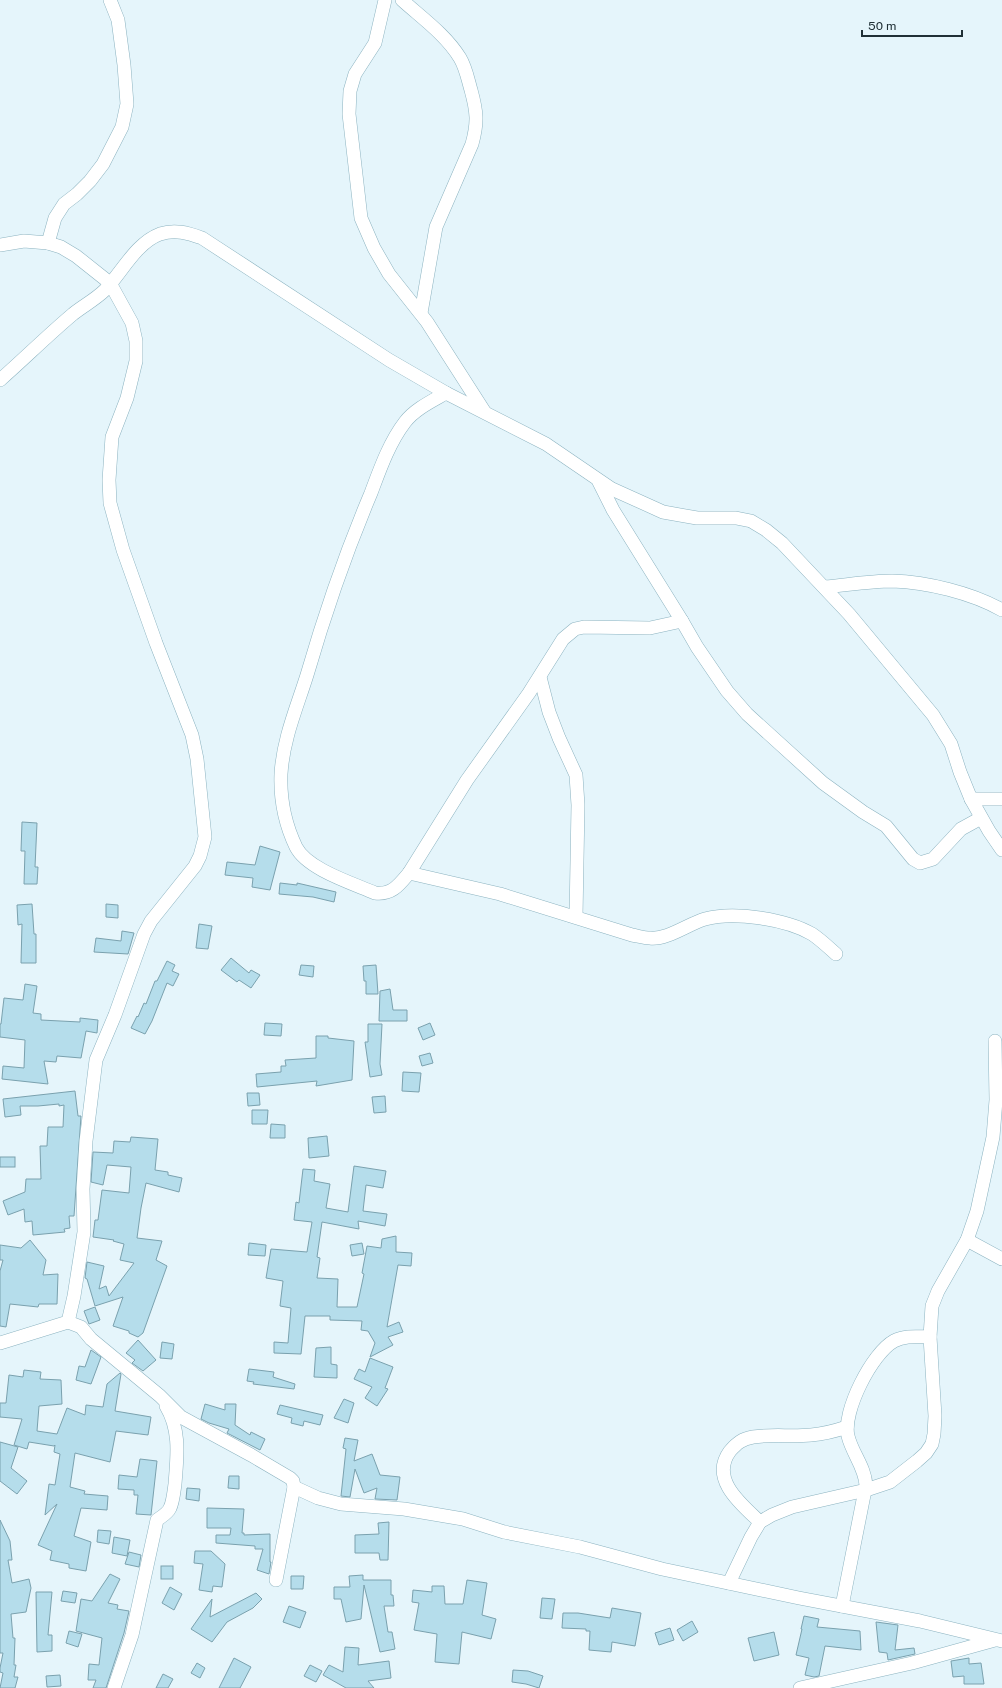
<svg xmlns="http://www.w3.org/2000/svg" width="1002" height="1688" viewBox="0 0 1002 1688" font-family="'Public Sans',sans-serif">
  <rect width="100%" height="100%" fill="#e5f5fb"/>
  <g fill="#b5ddeb" stroke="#7aa1ae">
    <path d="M22,822L37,823L35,867H38L37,884H24L25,851H21Z"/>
    <path d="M260,846L280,852L270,890L252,887L253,878L225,875L227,862L255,865Z"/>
    <path d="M280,883L297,885V883L336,892L334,902L313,897L279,894Z"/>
    <path d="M32,904L34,934H36V963H21L22,924L18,925L17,905Z"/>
    <path d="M106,904L118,905V918L106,917Z"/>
    <path d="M199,924L212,926L208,949L196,948Z"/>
    <path d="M122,931L134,933L128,954L94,952L96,938L121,941Z"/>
    <path d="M231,958L249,973L251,970L260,975L251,988L239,980L237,982L221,970Z"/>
    <path d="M167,961L175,965L172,971L179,974L173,986L167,983L152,1021L145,1034L131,1028L137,1016L138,1017L144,1003L146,1004L155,981H157Z"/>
    <path d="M301,965L314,966L313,977L299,975Z"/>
    <path d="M376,965L378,994H366V981H364L363,966Z"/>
    <path d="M25,984L37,986L33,1013L41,1014V1020L80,1022V1018L98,1020L97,1033L86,1031L81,1058L57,1056L56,1062L44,1061L48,1084L2,1079L3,1066L24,1068L25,1040L0,1037V1024H1L4,998L23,1000Z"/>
    <path d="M390,989L393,1010H407V1021H379L380,991Z"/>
    <path d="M265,1023L282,1024L281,1036L264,1035Z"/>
    <path d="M430,1023L435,1035L423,1040L418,1028Z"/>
    <path d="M368,1024H382L380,1064L382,1075L370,1077L365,1042H368Z"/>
    <path d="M316,1036H328V1038L354,1041L352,1080L316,1086L317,1081L257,1087L256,1074L281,1072V1066H286L285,1060L316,1058Z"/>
    <path d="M430,1053L433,1063L422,1066L419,1056Z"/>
    <path d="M403,1072L421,1073L419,1092L402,1091Z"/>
    <path d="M75,1091L78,1116H81L74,1216H69L70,1228L64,1229L65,1232L33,1235L32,1221L25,1222L24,1209L8,1215L3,1201L25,1192L26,1179H41L40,1146H47L48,1127H63L64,1105L59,1106V1104L38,1106H20L21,1115L5,1117L3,1099Z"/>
    <path d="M247,1093H259L260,1105L248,1106Z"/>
    <path d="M385,1096L386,1112L374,1113L372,1097Z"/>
    <path d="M252,1110H268L267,1124H252Z"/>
    <path d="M271,1124L285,1125V1138H270Z"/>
    <path d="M327,1136L329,1156L309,1158L308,1138Z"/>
    <path d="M131,1137L158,1139L155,1170L168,1172V1175L182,1178L179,1192L146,1183L141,1208L137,1238L162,1241L156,1260L167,1266L143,1333L138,1337L129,1333V1331L113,1326L123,1297L95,1306L87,1279L85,1278L87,1262L104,1266L99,1289L106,1286L109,1296L134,1263L120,1260L124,1244L113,1241L114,1240L93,1237L95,1220H98L102,1190L129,1193L131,1167L107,1165L103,1185L91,1182L93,1152L113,1153L114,1141L130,1142Z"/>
    <rect x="0" y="1157" width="15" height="10"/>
    <path d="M354,1166L386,1171L383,1188L366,1185L363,1211L387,1214L385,1226L358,1221L359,1229L322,1222L317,1257L320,1258L317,1278L338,1279L337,1307H357L364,1274L362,1273L367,1246L381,1248L382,1239L396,1236V1252L412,1253L411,1266L398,1265L387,1327L399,1322L403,1332L388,1337L393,1345L370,1357L375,1343L368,1331L361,1330L362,1321L330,1320V1316H305L301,1354L274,1353V1342L288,1343L291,1308L280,1306L283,1281L266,1278L271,1249L307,1252L312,1222L294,1220L296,1202L299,1203L303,1169L315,1170L314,1181L330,1184L326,1208L348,1212Z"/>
    <path d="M30,1240L46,1260L43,1275L58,1274L57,1304H39L38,1307L10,1304L6,1327L0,1326V1271L3,1260H0V1245L21,1248Z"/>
    <path d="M249,1243L266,1245L265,1256L248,1255Z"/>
    <path d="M362,1243L364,1254L352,1256L350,1245Z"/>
    <path d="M95,1307L100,1320L89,1324L84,1311Z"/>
    <path d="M138,1340L156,1360L143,1371L132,1363L135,1360L126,1353Z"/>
    <path d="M162,1342L174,1344L172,1359L160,1358Z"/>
    <path d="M331,1347V1364L337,1365V1378L314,1377L316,1348Z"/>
    <path d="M91,1350L101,1357L91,1384L76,1380L79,1366L85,1367Z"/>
    <path d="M370,1358L393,1367L385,1388L388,1389L377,1406L365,1398L372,1387L354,1379L359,1369L365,1372Z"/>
    <path d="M249,1369L274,1372L273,1377L295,1384L294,1389L253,1384L254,1382L247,1381Z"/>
    <path d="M24,1370L41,1372L40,1379L61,1380L62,1404L39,1406L37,1431L57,1434L67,1408L85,1415L86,1405L103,1407L107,1384L120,1373L121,1374L115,1411L151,1417L148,1435L116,1431L110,1462L75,1453L70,1487L85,1491L84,1494L108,1496L107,1510L81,1508L74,1536L91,1542L86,1571L69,1568V1564L50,1560L52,1551L38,1545L57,1504L45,1515L49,1484L55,1485L60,1454L54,1452L55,1445L54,1446L29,1442L27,1449L14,1445L22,1419L0,1417V1403H6L9,1375L23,1377Z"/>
    <path d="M344,1399L354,1403L348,1423L334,1418Z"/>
    <path d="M205,1404L225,1410V1404H236L235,1425L250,1435L251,1432L265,1439L260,1450L227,1433L229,1429L209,1423L201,1419Z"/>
    <path d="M280,1405L323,1415L320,1425L304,1421L303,1426L291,1423L292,1418L277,1414Z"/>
    <path d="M345,1438L358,1440L354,1461L372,1454L380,1475L400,1477L397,1500L375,1499L377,1488L364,1493L355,1469L350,1497L341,1496L346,1449L343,1448Z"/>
    <path d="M0,1442L18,1447L11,1468L27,1481L17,1494L0,1481Z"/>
    <path d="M140,1459L157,1461L151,1515L136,1514L138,1495H134V1490L118,1489L119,1475L137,1477Z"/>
    <path d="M229,1476H239V1489L228,1488Z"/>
    <path d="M187,1488L200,1489L199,1501L186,1499Z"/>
    <path d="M207,1508L244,1509L242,1533H244V1535L270,1534V1562H271L269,1574L257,1570L263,1549H255V1546L216,1543V1535H230L231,1528H207Z"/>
    <path d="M0,1520L10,1541L12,1560H8L12,1583L29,1579L31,1588L26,1612L11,1614L13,1638H15L14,1665H16L14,1677H18L15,1688H0L3,1673L0,1672V1668L3,1653H0Z"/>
    <path d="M389,1522L388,1560H380L379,1553H355V1535L379,1534L378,1523Z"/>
    <path d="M98,1530L111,1531L109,1544L97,1542Z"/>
    <path d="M114,1537L130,1540L127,1556L112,1553Z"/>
    <path d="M195,1551H211L225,1564L222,1587L213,1586L212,1592L199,1590L203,1564L194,1563Z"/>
    <path d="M129,1552L141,1555L139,1567L125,1564Z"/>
    <rect x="161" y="1566" width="12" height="13"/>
    <path d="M110,1574L120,1579L108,1603L118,1605L117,1609L129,1611L124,1633L106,1688H93L96,1680H88L89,1664L99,1665L102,1638L76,1631L81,1599L92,1601Z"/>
    <path d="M363,1575V1580H391V1595H393L394,1606H384L388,1632H392L395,1649L380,1652L364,1585L361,1619L346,1622L341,1599H334V1587H350L349,1576Z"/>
    <path d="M291,1576H304L303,1589H291Z"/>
    <path d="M467,1580L487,1583L482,1615L496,1619L491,1639L462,1632L459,1664L435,1662L437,1634L414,1630L419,1603L412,1602L413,1590L432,1592V1586H444L445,1604H463Z"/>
    <path d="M170,1587L182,1594L174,1610L162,1603Z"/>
    <path d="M63,1591L77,1593L75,1603L61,1601Z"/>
    <path d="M36,1592H52L48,1635H52V1651L37,1652Z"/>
    <path d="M256,1593L262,1599L253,1608L227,1622L212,1642L191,1629L212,1599L210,1617Z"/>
    <path d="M542,1598L555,1599L552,1619L540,1618Z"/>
    <path d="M289,1606L306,1612L300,1628L283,1622Z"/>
    <path d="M612,1608L641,1613L635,1646L612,1642L611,1652L589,1650L590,1631H586V1629L562,1628L563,1613H578L610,1618Z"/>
    <path d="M804,1616L819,1619L817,1627L860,1631L861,1650L825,1646L819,1676L814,1677L805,1675L809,1658L796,1655L802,1629H801Z"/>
    <path d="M692,1621L698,1632L683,1641L677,1630Z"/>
    <path d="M876,1622L898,1625L895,1650L914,1648L915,1654L888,1660L887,1653L879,1652Z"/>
    <path d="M670,1628L674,1640L659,1645L655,1633Z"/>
    <path d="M69,1631L82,1634L78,1647L66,1643Z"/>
    <path d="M774,1632L779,1655L754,1661L748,1638Z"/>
    <path d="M345,1647L359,1648L358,1665L389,1661L391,1678L368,1681L374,1688H346L323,1675L329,1665L343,1672Z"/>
    <path d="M234,1658L251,1667L240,1688H219Z"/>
    <path d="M969,1658V1664L981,1663L984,1684H964V1676L953,1677L951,1661Z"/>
    <path d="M197,1663L205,1668L200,1678L191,1673Z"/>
    <path d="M310,1665L322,1671L316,1682L304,1676Z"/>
    <path d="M513,1670L528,1671L543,1676L539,1688L526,1684L512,1682Z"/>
    <path d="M163,1674L173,1679L168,1688H156Z"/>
    <path d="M60,1675L61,1686L47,1687L46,1676Z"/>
  </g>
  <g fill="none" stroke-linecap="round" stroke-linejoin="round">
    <g stroke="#8cb3c0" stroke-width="14">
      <g id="minor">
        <path d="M385,0L375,43L355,74L350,91L349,114L361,218L374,248L389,274L427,322L484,411"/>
        <path d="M402,0C422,18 446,35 460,58C466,68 468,80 471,90C477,112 478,122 472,144L436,227L421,313"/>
        <path d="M48,243L55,218L64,204L77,194L90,181L103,164L122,127L127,104L124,65L118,20L110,0"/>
        <path d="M0,245L24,241L48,243L61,247L76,256L110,283L132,323L136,341V361L127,398L112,437L109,480L110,503L123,550L156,643L192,735L197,759L205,837L200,856L195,866L151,921L144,934L115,1015L96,1060L86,1141L83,1189L84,1232L74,1296L68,1322"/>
        <path d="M0,380C25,358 48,335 73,314C83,306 96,299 105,290C122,272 136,243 160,234C175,229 188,233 202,238L389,360L446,393L546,444L612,489L663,512L697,518H736L751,521L766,530L782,543L849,614L933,715L951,744L960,772L971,799L989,831L1002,850"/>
        <path d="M446,393C432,401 415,409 405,422C389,443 380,469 371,493C346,552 325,613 307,675C297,707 283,739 281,774C280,799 285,824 296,847C307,869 352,883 375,893C392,895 399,885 409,873L467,780L529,693L563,639L575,629L584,627L650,628L682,621"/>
        <path d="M599,482L613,510L682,621L697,647L727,691L747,714L823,783L863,812L886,826L913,859L920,863L933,859L961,829L981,818"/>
        <path d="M825,587C847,585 870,581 892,581C927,582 972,593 1002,610"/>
        <path d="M540,677L549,712L559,738L576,775L578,805L576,917"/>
        <path d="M971,799H1002"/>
        <path d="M409,873L500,894L632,935C638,936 644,938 650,938C667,940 688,924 705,919C734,911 786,919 812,934C821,940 828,947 836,954"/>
        <path d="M967,1240L1002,1259"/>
        <path d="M0,1343L68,1322L81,1327L91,1339L160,1396L181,1417L251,1455L290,1478L293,1481L294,1487L276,1580"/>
        <path d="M294,1487L318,1498L341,1504L404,1509L463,1519L504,1532L580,1547L662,1569L799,1598L920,1621L1002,1641"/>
        <path d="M760,1522C742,1505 709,1479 730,1451C737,1443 742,1439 753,1437C772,1434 792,1437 811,1435C824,1434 835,1431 847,1427"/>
        <path d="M729,1583L751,1537L760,1522L772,1515L792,1507L866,1490L890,1482L917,1461L926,1453L932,1444L934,1434L935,1416L930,1337L932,1306L938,1291L967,1240L977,1211L993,1137L996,1100L995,1041"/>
        <path d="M842,1606L866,1485C865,1467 852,1453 848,1436C842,1412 872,1353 894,1341C905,1335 918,1337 930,1337"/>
        <path d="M114,1688L132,1635L157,1520C161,1517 168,1513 170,1508C173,1502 174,1491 175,1484C177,1457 181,1431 166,1406"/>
        <path d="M800,1688L912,1663L995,1640"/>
      </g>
    </g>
    <use href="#minor" stroke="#fff" stroke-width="13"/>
  </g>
  <path d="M862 30v6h100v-6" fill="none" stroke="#203036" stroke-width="2"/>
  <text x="868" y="30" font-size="12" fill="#203036" stroke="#e5f5fb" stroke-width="3" paint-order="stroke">50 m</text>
</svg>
